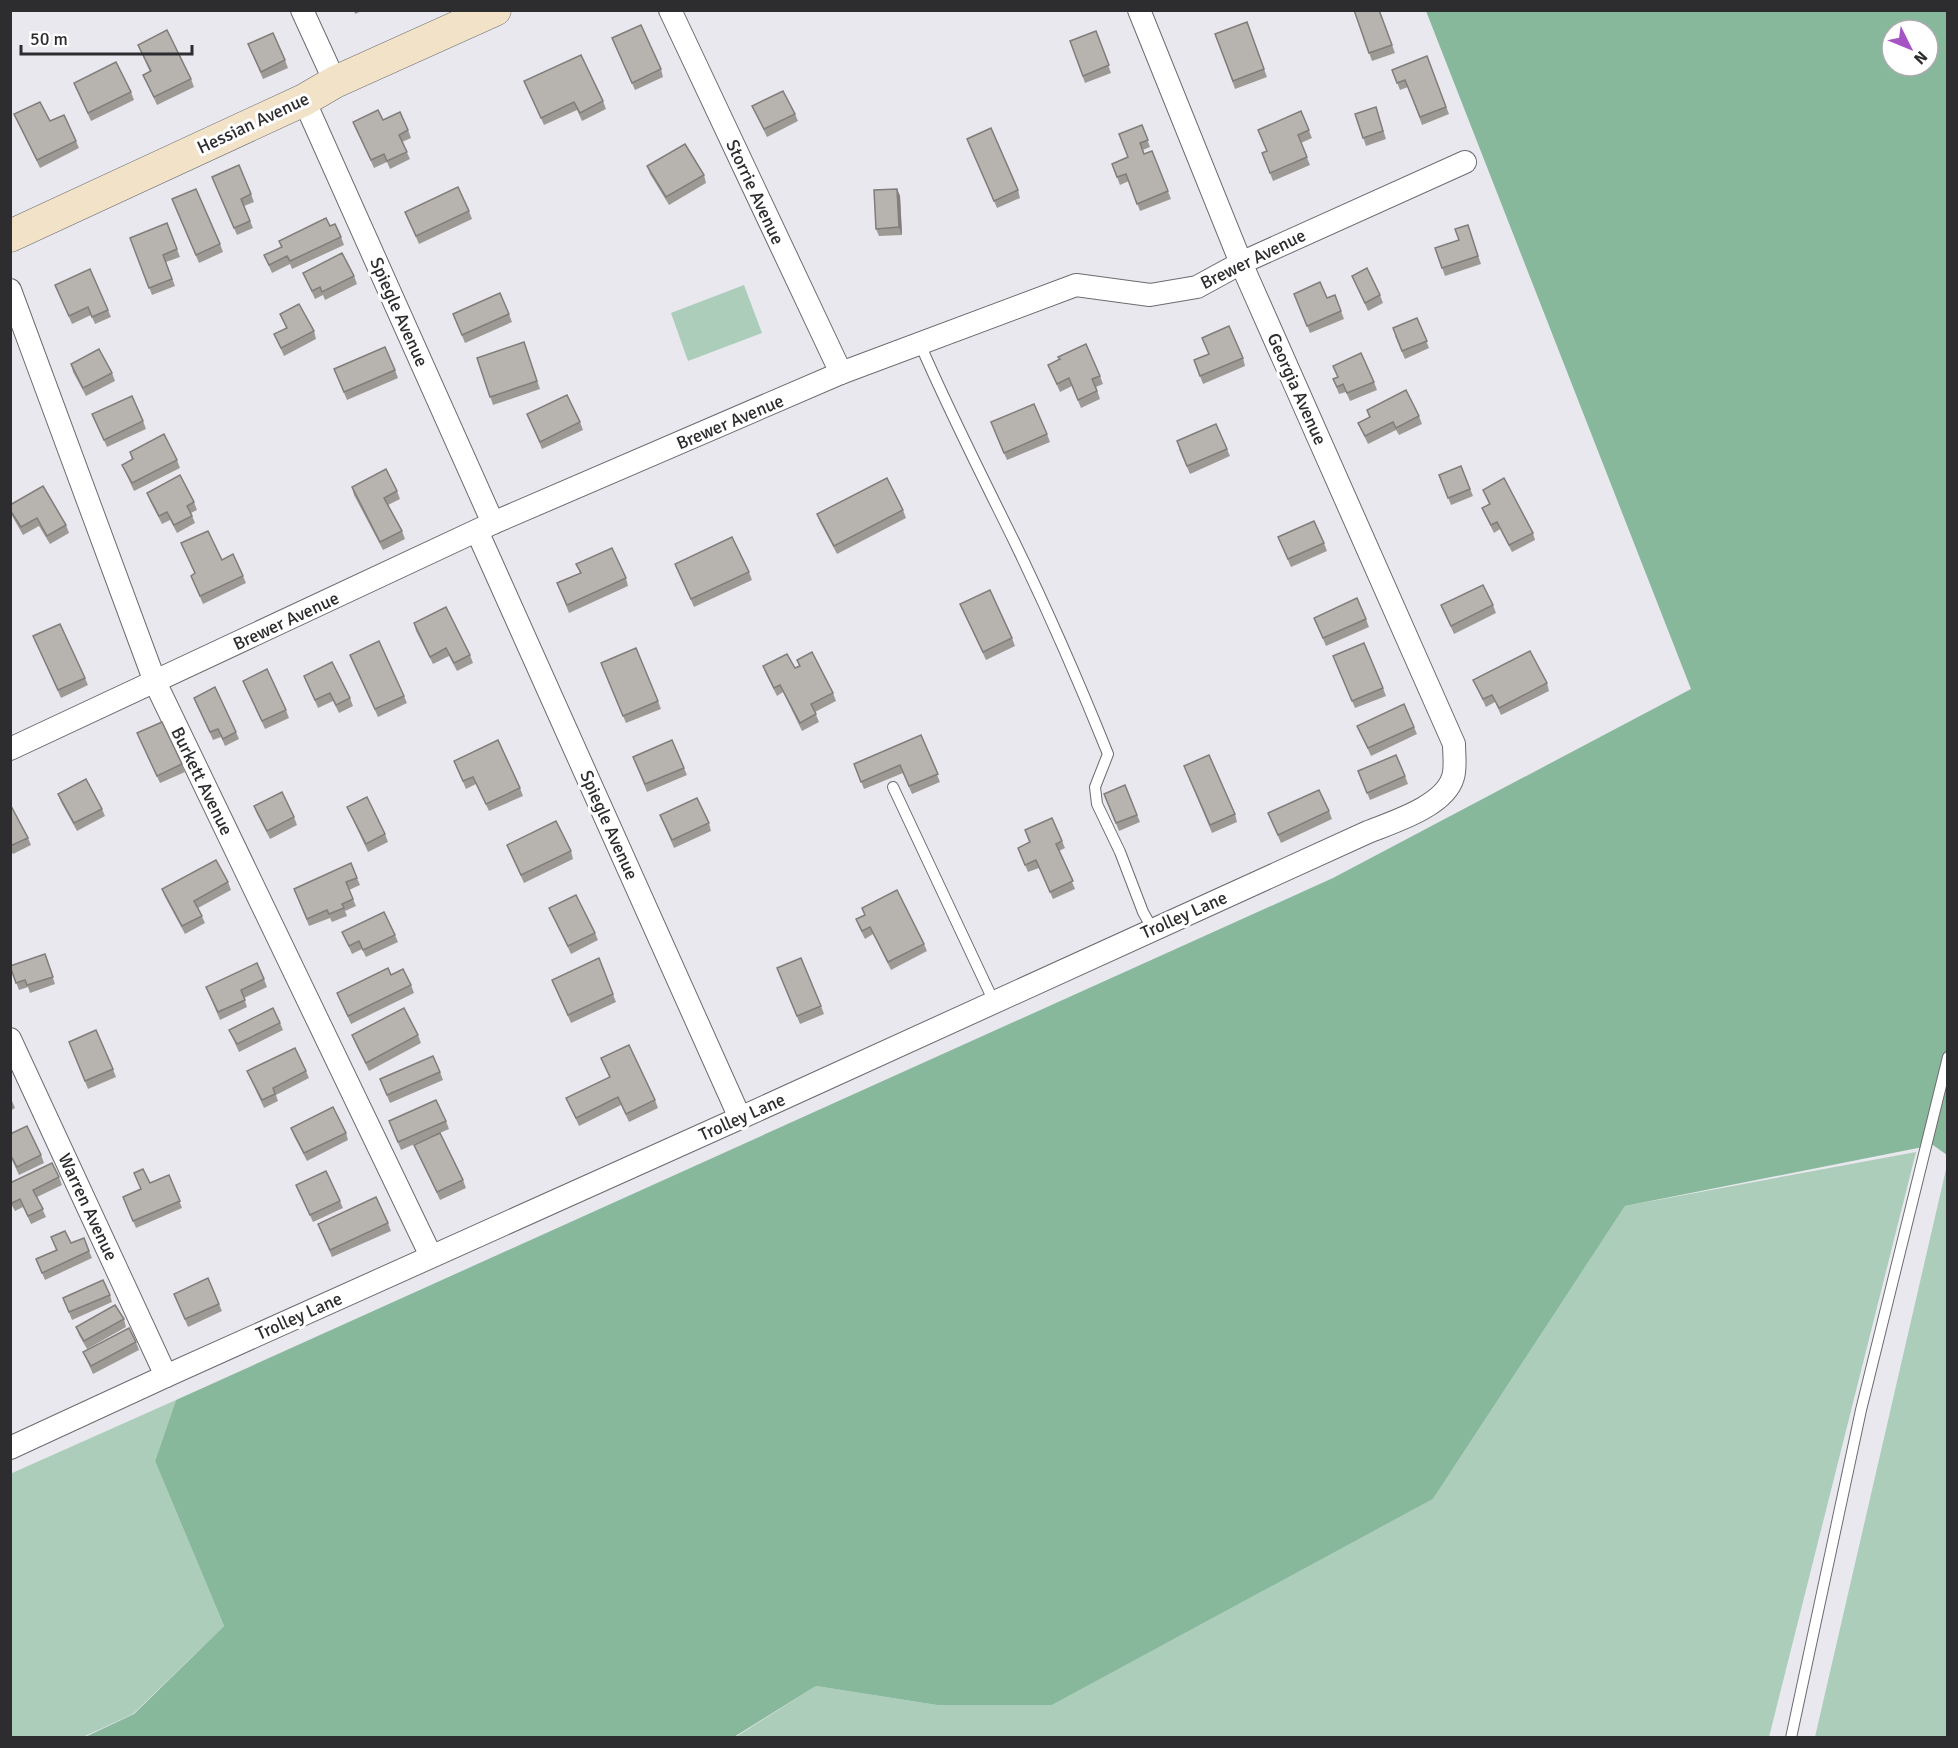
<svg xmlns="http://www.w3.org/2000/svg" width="1958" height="1748" viewBox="0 0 1958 1748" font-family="Signika,sans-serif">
  <rect width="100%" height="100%" fill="#e8e8ee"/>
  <g fill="#abcdb9">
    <path d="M744,285L762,333L688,361L671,313Z"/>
    <path d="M1916,1152L1769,1737L734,1738L816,1686L937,1705H1052L1433,1499L1625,1206Z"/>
    <path d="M1947,1165V1737H1815Z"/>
    <path d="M176,1400L155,1461L224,1626L133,1714L83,1737H11L10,1474Z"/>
  </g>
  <path fill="#87b89c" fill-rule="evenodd" d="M1426,11H1947V1155L1933,1145L1625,1206L1433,1499L1052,1705H937L816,1686L734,1737L83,1738L134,1714L224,1626L155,1461L176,1400L1333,878L1691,689ZM1892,30H1928V66H1892Z"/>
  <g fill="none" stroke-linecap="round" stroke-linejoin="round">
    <g stroke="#6b6c71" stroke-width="12">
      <g id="lane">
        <path d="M920,344C949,411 982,476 1014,541C1048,611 1079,682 1108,754L1095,787L1097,804L1120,852L1143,912L1153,930"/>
        <path d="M893,787L994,1002"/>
        <path d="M1791,1738L1861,1410L1948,1057"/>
      </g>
    </g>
    <g stroke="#6b6c71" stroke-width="24">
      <g id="street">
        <path d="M302,10L335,82"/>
        <path d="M670,10L841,373"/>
        <path d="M304,100L493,523"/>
        <path d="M10,290L155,682L431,1256"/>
        <path d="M477,531L740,1118"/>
        <path d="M10,749L493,523L841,373L1076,285L1150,295L1197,287L1241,263L1465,162"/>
        <path d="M10,1039L166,1376"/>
        <path d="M10,1448L166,1376L740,1118L1368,832C1393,822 1445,806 1453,777C1456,768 1454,754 1454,744L1241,263L1139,10"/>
      </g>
    </g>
    <g stroke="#6b6c71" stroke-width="33">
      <path id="secondary" d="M10,236L304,100L335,82L495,10"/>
    </g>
    <use href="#lane" stroke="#fff" stroke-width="10"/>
    <use href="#street" stroke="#fff" stroke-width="22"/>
    <use href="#secondary" stroke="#f1e2c8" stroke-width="32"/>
  </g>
  <g fill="#9d9a96">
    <path d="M354,10H364L355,14Z"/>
    <path d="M1354,10H1379L1395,53L1372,61Z"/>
    <path d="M1247,22L1267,77L1235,89L1215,34Z"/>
    <path d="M1096,31L1111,73L1085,83L1070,41Z"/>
    <path d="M612,38L661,69L663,77L635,90Z"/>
    <path d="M248,44L285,60L288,68L263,79Z"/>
    <path d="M138,45L191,79L194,87L157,105L143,75L150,72Z"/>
    <path d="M1427,56L1449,114L1422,125L1408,87L1400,90L1392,70Z"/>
    <path d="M524,81L603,101L606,109L582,121L577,110L544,125Z"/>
    <path d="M74,83L131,92L134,100L91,121Z"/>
    <path d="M752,106L795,114L798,121L767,137Z"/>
    <path d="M1376,107L1386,139L1366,146L1355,114Z"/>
    <path d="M1301,111L1312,138L1301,143L1310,165L1273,181L1262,153L1267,151Z"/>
    <path d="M14,114L50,121L76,141L79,148L40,168Z"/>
    <path d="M383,120L408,130L411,138L402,142L410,159L390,169L387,162L374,168L353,122Z"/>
    <path d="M1142,125L1150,147L1143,150L1144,154L1152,151L1171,199L1140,211L1129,181L1120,185L1112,164L1128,158Z"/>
    <path d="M967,139L1018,190L1020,198L997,208Z"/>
    <path d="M647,166L704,175L706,183L669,205L650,174Z"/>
    <path d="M212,177L251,194L254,202L244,206L253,228L237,235Z"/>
    <path d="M897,189L900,196L902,235L879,236L876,229Z"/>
    <path d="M175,207L220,244L223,252L199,263Z"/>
    <path d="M469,211L472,219L419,244L405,212Z"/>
    <path d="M167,223L180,257L166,262L175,286L152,295L130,238Z"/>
    <path d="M1468,225L1481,264L1445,276L1435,248L1459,240Z"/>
    <path d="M330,226L341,237L344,245L292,269L290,264L272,273L264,255L281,247L279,241Z"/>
    <path d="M303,273L354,276L357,284L325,300L323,295L315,299Z"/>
    <path d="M1352,276L1380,295L1383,303L1368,311Z"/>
    <path d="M55,285L108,310L111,317L95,324L91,315L72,324Z"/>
    <path d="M1294,294L1327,298L1341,311L1344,319L1310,333Z"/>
    <path d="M280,314L314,331L316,339L284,356L274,334L286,328Z"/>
    <path d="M453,314H509L512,322L465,343Z"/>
    <path d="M1417,318L1429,348L1405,359L1395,336Z"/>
    <path d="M524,342L540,389L493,405L477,358Z"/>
    <path d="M1209,354L1243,358L1245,366L1203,384L1194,360Z"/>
    <path d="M71,364L112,373L115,381L86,396L73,372Z"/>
    <path d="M1048,365L1100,376L1103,384L1096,387L1100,399L1081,408L1072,386L1060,392Z"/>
    <path d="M1333,366L1374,382L1377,390L1350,401L1346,392L1339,394L1333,379L1338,377Z"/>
    <path d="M334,369L395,370L398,378L347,400Z"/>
    <path d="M1367,410L1419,416L1422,424L1399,435L1396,430L1368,444L1358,423L1370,417Z"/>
    <path d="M92,414L143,421L146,429L107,447Z"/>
    <path d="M527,414L580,422L583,430L542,449Z"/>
    <path d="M994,430L1047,434L1050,442L1007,460Z"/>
    <path d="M1179,449H1227L1230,456L1190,474Z"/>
    <path d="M130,452L177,460L180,468L134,491L122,465L132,460Z"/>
    <path d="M1461,466L1473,496L1451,505L1439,475Z"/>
    <path d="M352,487L397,491L400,499L388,505L402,531L405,539L383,550L354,495Z"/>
    <path d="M1483,490L1533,533L1535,540L1512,552L1500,529L1494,533L1485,515L1482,508L1489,504Z"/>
    <path d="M147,493L194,502L197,510L191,513L195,523L177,533L170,520L162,524L150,501Z"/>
    <path d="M10,510L66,525L69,533L50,544L39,526L23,535L11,514Z"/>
    <path d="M903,510L906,518L837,554L820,522L817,514Z"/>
    <path d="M1278,537L1324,543L1327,551L1291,567Z"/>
    <path d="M181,543L222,560L243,576L246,583L203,604L191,576L195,574Z"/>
    <path d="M576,564L626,578L628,586L569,613L557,583L580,573Z"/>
    <path d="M675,564L749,572L752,580L694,607Z"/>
    <path d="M960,604L1012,638L1015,646L986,660Z"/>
    <path d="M1441,605H1493L1496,613L1454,634Z"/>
    <path d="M1314,618L1366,619L1369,627L1326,646Z"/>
    <path d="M414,623L470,655L473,663L457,671L449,656L433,664L416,631Z"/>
    <path d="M33,636L85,678L88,685L61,698Z"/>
    <path d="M350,655L404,696L407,703L378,717Z"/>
    <path d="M797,660L833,693L836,701L815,712L819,722L802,731L783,692L777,696L766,674L763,666L795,668L799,666Z"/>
    <path d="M1336,663L1383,688L1386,696L1355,708Z"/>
    <path d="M604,671L658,701L661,709L626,723Z"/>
    <path d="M304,676L350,698L353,706L339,713L333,701L318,708Z"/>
    <path d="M1473,680L1547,683L1549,691L1501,715L1495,702L1486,707Z"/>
    <path d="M243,681L286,710L289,718L265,729Z"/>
    <path d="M194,698L236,732L239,739L225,746L221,737L213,740Z"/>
    <path d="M1357,726L1414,727L1417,734L1371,756Z"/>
    <path d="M137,733L182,764L185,772L160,783Z"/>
    <path d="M921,735L940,782L912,794L903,773L864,789L857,771Z"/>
    <path d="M633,757L684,768L687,775L647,792Z"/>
    <path d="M454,761L520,788L523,796L489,811L476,784L466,789Z"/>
    <path d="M1184,766L1235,814L1237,822L1212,833Z"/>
    <path d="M1358,771L1405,776L1408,784L1370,800Z"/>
    <path d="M1125,785L1140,822L1119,831L1104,794Z"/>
    <path d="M58,794L102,809L105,816L77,831L61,802Z"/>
    <path d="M10,804L28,838L31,845L13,854L10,850Z"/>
    <path d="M254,806L294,817L297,825L270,839L257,814Z"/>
    <path d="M347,807L385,834L388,842L368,852Z"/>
    <path d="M1329,811L1332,819L1281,843L1268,813Z"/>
    <path d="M660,815L709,823L711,831L674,848Z"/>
    <path d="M1025,830L1062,841L1065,848L1059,851L1075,889L1053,899L1039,868L1028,872L1018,848L1029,842Z"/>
    <path d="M507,845L571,851L573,859L524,883Z"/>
    <path d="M357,878L360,885L349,890L356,906L345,911L347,916L332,922L330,918L309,926L294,889Z"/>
    <path d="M228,882L231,890L198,908L205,923L185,934L165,897L162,889Z"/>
    <path d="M549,908L595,933L598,940L571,954Z"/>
    <path d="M862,908L924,944L927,951L891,970L873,934L865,939L859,927L856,919L865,915Z"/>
    <path d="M342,932L395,935L398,942L366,957L362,949L352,954Z"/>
    <path d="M45,954L55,984L30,993L28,987L19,990L10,967Z"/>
    <path d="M599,958L616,1002L571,1023L552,980Z"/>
    <path d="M777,968L821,1006L824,1014L800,1024Z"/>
    <path d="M264,979L267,987L244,998L247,1007L220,1020L206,987Z"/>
    <path d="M411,985L414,993L351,1024L337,993Z"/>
    <path d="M280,1023L283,1030L239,1052L229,1030Z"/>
    <path d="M352,1035H418L421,1043L369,1071L355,1043Z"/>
    <path d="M69,1042L113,1069L116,1077L88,1089Z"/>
    <path d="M601,1058L655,1100L658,1108L629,1122L621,1105L579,1126L566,1098L610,1078Z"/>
    <path d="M247,1071H306L309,1078L276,1095L278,1101L264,1108Z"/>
    <path d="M440,1072L443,1080L390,1103L380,1079Z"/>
    <path d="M10,1096L15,1108L10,1111Z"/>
    <path d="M389,1121H446L449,1129L401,1150Z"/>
    <path d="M291,1128L346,1133L348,1140L307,1161L294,1136Z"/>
    <path d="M10,1134L41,1155L44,1163L19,1175L10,1156Z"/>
    <path d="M414,1145L463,1180L466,1188L440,1200Z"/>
    <path d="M169,1175L182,1208L136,1228L123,1197L140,1189L150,1183Z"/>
    <path d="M59,1177L62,1185L37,1197L46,1217L31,1224L23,1207L15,1211L10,1202V1183Z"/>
    <path d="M296,1185L340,1201L343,1208L313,1222Z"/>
    <path d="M388,1223L391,1231L332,1257L318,1224Z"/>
    <path d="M51,1237L89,1251L92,1258L45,1280L36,1259L56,1250Z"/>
    <path d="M174,1294L219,1304L222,1311L188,1327Z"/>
    <path d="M110,1295L112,1302L72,1320L63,1298Z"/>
    <path d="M124,1319L126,1327L87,1349L79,1335L76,1327Z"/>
    <path d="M136,1342L139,1350L93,1374L83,1352Z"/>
  </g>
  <path fill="#807d7a" d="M897,189L900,196L902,235L899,227Z"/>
  <g fill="#b7b3ae" stroke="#807d7a" stroke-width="1.5">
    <path d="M1354,10H1379L1392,45L1369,53Z"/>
    <path d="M1247,22L1264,69L1233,81L1215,34Z"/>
    <path d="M641,25L661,69L632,83L612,38Z"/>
    <path d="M167,30L191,79L154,97L143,75L151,71L138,45Z"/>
    <path d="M1096,31L1109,65L1083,76L1070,41Z"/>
    <path d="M273,33L285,60L261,72L248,44Z"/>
    <path d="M581,55L603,101L580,113L574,102L541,118L524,81Z"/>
    <path d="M1427,56L1446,107L1420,117L1405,80L1397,83L1392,70Z"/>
    <path d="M116,62L131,92L88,113L74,83Z"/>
    <path d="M783,91L795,114L764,129L752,106Z"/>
    <path d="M40,102L50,121L64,115L76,141L37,160L14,114Z"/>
    <path d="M1376,107L1383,131L1363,138L1355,114Z"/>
    <path d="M378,110L383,120L400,112L408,130L399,135L407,152L387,161L384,154L371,160L353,122Z"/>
    <path d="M1301,111L1309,130L1298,135L1307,157L1270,173L1262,153L1267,151L1258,130Z"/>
    <path d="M1142,125L1148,140L1140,143L1144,154L1152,151L1168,191L1137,204L1126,174L1117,177L1112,164L1128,157L1119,134Z"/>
    <path d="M991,128L1018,190L994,201L967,139Z"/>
    <path d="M685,144L704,175L666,197L647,166Z"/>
    <path d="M239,165L251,194L241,199L250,221L234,228L212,177Z"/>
    <path d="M458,187L469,211L416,236L405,212Z"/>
    <path d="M196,189L220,244L196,255L172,199Z"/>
    <path d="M897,189L899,227L876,229L874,190Z"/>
    <path d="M326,218L330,226L335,224L341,237L290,261L287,256L269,265L264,255L282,247L279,241Z"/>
    <path d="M167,223L177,249L163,255L172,279L149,288L130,238Z"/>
    <path d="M1468,225L1478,256L1442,268L1435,248L1459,240L1455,229Z"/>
    <path d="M342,253L354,276L322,292L320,287L312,291L303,273Z"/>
    <path d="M1367,268L1380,295L1365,303L1352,276Z"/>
    <path d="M90,269L108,310L92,317L88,307L69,316L55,285Z"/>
    <path d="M1320,282L1327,298L1335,295L1341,311L1307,326L1294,294Z"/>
    <path d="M500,293L509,314L462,335L453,314Z"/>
    <path d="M299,304L314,331L281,348L274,334L287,328L280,314Z"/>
    <path d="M1417,318L1427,341L1402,351L1393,328Z"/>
    <path d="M1229,326L1243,358L1200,376L1194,360L1209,354L1202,338Z"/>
    <path d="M524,342L537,381L490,397L477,358Z"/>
    <path d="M1086,344L1100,376L1092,379L1097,391L1078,400L1069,378L1057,384L1048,365L1060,359L1058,357Z"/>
    <path d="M385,347L395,370L344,392L334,369Z"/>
    <path d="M99,349L112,373L83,388L71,364Z"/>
    <path d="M1361,353L1374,382L1347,393L1343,384L1337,387L1333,379L1338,377L1333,366Z"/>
    <path d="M1406,390L1419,416L1396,428L1393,422L1365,436L1358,423L1370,417L1367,410Z"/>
    <path d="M567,395L580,422L540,442L527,414Z"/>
    <path d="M132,396L143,421L104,440L92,414Z"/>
    <path d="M1034,404L1047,434L1004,453L991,422Z"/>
    <path d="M1216,424L1227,449L1187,466L1177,441Z"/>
    <path d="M164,434L177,460L132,483L122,465L133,459L130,452Z"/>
    <path d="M1461,466L1470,489L1448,498L1439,475Z"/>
    <path d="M386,469L397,491L384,498L402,531L380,542L352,487Z"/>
    <path d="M180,475L194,502L187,506L192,516L174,525L167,512L159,516L147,493Z"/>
    <path d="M887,478L903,510L834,546L817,514Z"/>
    <path d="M1504,478L1533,533L1509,545L1497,522L1491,525L1482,508L1490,504L1483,490Z"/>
    <path d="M43,486L66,525L47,536L37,518L21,527L10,510V505Z"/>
    <path d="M1314,521L1324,543L1288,559L1278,537Z"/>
    <path d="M208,531L222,560L233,554L243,576L200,596L191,576L195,573L181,543Z"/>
    <path d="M732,537L749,572L691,599L675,564Z"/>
    <path d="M612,548L626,578L567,605L557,583L581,573L576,564Z"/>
    <path d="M1483,585L1493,605L1451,626L1441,605Z"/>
    <path d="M990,590L1012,638L983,652L960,604Z"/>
    <path d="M1357,598L1366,619L1323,638L1314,618Z"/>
    <path d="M446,607L470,655L454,663L446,648L430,657L414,623Z"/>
    <path d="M60,624L85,678L58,690L33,636Z"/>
    <path d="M379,641L404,696L375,709L350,655Z"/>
    <path d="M1364,643L1383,688L1352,701L1333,656Z"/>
    <path d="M636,648L658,701L623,716L601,663Z"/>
    <path d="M1530,651L1547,683L1499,708L1492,695L1483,699L1473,680Z"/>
    <path d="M812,652L833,693L811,704L816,714L800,723L780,685L774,688L763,666L787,654L795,668L800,666L797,660Z"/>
    <path d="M332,662L350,698L336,705L330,693L315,700L304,676Z"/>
    <path d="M267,669L286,710L262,721L243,681Z"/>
    <path d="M215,687L236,732L223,739L218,729L210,732L194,698Z"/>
    <path d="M1404,704L1414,727L1368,748L1357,726Z"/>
    <path d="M162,722L182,764L157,776L137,733Z"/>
    <path d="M921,735L938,774L909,786L900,765L861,782L854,764Z"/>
    <path d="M498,740L520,788L486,804L473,777L463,781L454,761Z"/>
    <path d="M672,740L684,768L645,784L633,757Z"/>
    <path d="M1209,755L1235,814L1210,825L1184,766Z"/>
    <path d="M1396,755L1405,776L1367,793L1358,771Z"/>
    <path d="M86,779L102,809L74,823L58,794Z"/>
    <path d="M1125,785L1137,815L1116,823L1104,794Z"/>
    <path d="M1319,790L1329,811L1278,835L1268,813Z"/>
    <path d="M282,792L294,817L267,831L254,806Z"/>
    <path d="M367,797L385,834L366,844L347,807Z"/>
    <path d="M697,798L709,823L672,840L660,815Z"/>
    <path d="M10,804L28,838L10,846Z"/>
    <path d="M1052,818L1062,841L1056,844L1073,881L1050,892L1036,860L1025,865L1018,848L1030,842L1025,830Z"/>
    <path d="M556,821L571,851L521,875L507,845Z"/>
    <path d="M216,860L228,882L194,901L202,916L182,926L162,889Z"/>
    <path d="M351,863L357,878L346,882L353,899L342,904L344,908L329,914L327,910L307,919L294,889Z"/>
    <path d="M897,890L924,944L888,962L870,927L862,931L856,919L865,915L862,908Z"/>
    <path d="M576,895L595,933L568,946L549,908Z"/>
    <path d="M384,912L395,935L363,950L359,941L349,946L342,932Z"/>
    <path d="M45,954L53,977L27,985L25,980L16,983L10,966Z"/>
    <path d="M599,958L613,994L568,1015L552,980Z"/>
    <path d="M801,958L821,1006L797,1016L777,968Z"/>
    <path d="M257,963L264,979L241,990L245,1000L218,1012L206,987Z"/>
    <path d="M388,968L391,975L403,969L411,985L348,1016L337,993Z"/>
    <path d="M273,1008L280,1023L237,1044L229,1030Z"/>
    <path d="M404,1008L418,1035L366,1063L352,1035Z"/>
    <path d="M96,1030L113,1069L85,1081L69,1042Z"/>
    <path d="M629,1045L655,1100L626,1114L618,1097L576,1118L566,1098L610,1077L601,1058Z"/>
    <path d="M295,1048L306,1071L273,1088L275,1094L262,1100L247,1071Z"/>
    <path d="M433,1056L440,1072L387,1095L380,1079Z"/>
    <path d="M436,1100L446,1121L398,1142L389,1121Z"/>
    <path d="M333,1107L346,1133L304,1153L291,1128Z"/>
    <path d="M27,1126L41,1155L17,1167L10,1154V1134Z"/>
    <path d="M440,1133L463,1180L437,1192L414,1145Z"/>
    <path d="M52,1163L59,1177L33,1190L43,1209L28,1216L20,1199L12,1203L10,1200V1183Z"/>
    <path d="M143,1169L150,1183L169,1175L180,1201L133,1221L123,1197L141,1189L134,1173Z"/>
    <path d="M326,1171L340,1201L310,1215L296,1185Z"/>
    <path d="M376,1197L388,1223L330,1250L318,1224Z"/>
    <path d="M65,1231L71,1243L84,1238L89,1251L42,1273L36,1259L57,1250L51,1237Z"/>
    <path d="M208,1278L219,1304L185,1319L174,1294Z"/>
    <path d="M103,1280L110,1295L69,1312L63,1298Z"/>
    <path d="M115,1305L124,1319L84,1341L76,1327Z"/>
    <path d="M129,1328L136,1342L91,1366L83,1352Z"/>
  </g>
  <g text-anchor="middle" stroke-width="6" stroke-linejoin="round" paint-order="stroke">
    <g font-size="18" fill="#2d2d30" stroke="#fff">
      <text transform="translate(253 123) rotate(-25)" y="6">Hessian Avenue</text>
      <text transform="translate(755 192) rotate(65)" y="6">Storrie Avenue</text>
      <text transform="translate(1253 259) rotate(-26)" y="6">Brewer Avenue</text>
      <text transform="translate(399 312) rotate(66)" y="6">Spiegle Avenue</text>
      <text transform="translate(1297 389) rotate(66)" y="6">Georgia Avenue</text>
      <text transform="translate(730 422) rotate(-23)" y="6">Brewer Avenue</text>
      <text transform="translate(286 621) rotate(-25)" y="6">Brewer Avenue</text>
      <text transform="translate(202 781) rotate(64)" y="6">Burkett Avenue</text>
      <text transform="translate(609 825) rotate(66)" y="6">Spiegle Avenue</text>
      <text transform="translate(1184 915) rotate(-24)" y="6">Trolley Lane</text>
      <text transform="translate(742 1117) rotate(-24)" y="6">Trolley Lane</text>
      <text transform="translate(88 1207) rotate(65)" y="6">Warren Avenue</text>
      <text transform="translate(299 1316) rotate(-24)" y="6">Trolley Lane</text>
    </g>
  </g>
  <rect width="1958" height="1748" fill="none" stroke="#2d2d30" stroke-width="24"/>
  <g transform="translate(1910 48) rotate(133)"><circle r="28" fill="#ffffff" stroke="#ababac" stroke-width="1.5"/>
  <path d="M0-4.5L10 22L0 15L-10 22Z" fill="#a654c4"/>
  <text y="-9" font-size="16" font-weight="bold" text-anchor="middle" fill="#2d2d30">N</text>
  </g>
  <path d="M21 45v9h171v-9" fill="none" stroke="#2d2d30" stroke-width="3"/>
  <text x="30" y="45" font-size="18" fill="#2d2d30" stroke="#ffffff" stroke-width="4.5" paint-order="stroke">50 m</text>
</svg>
